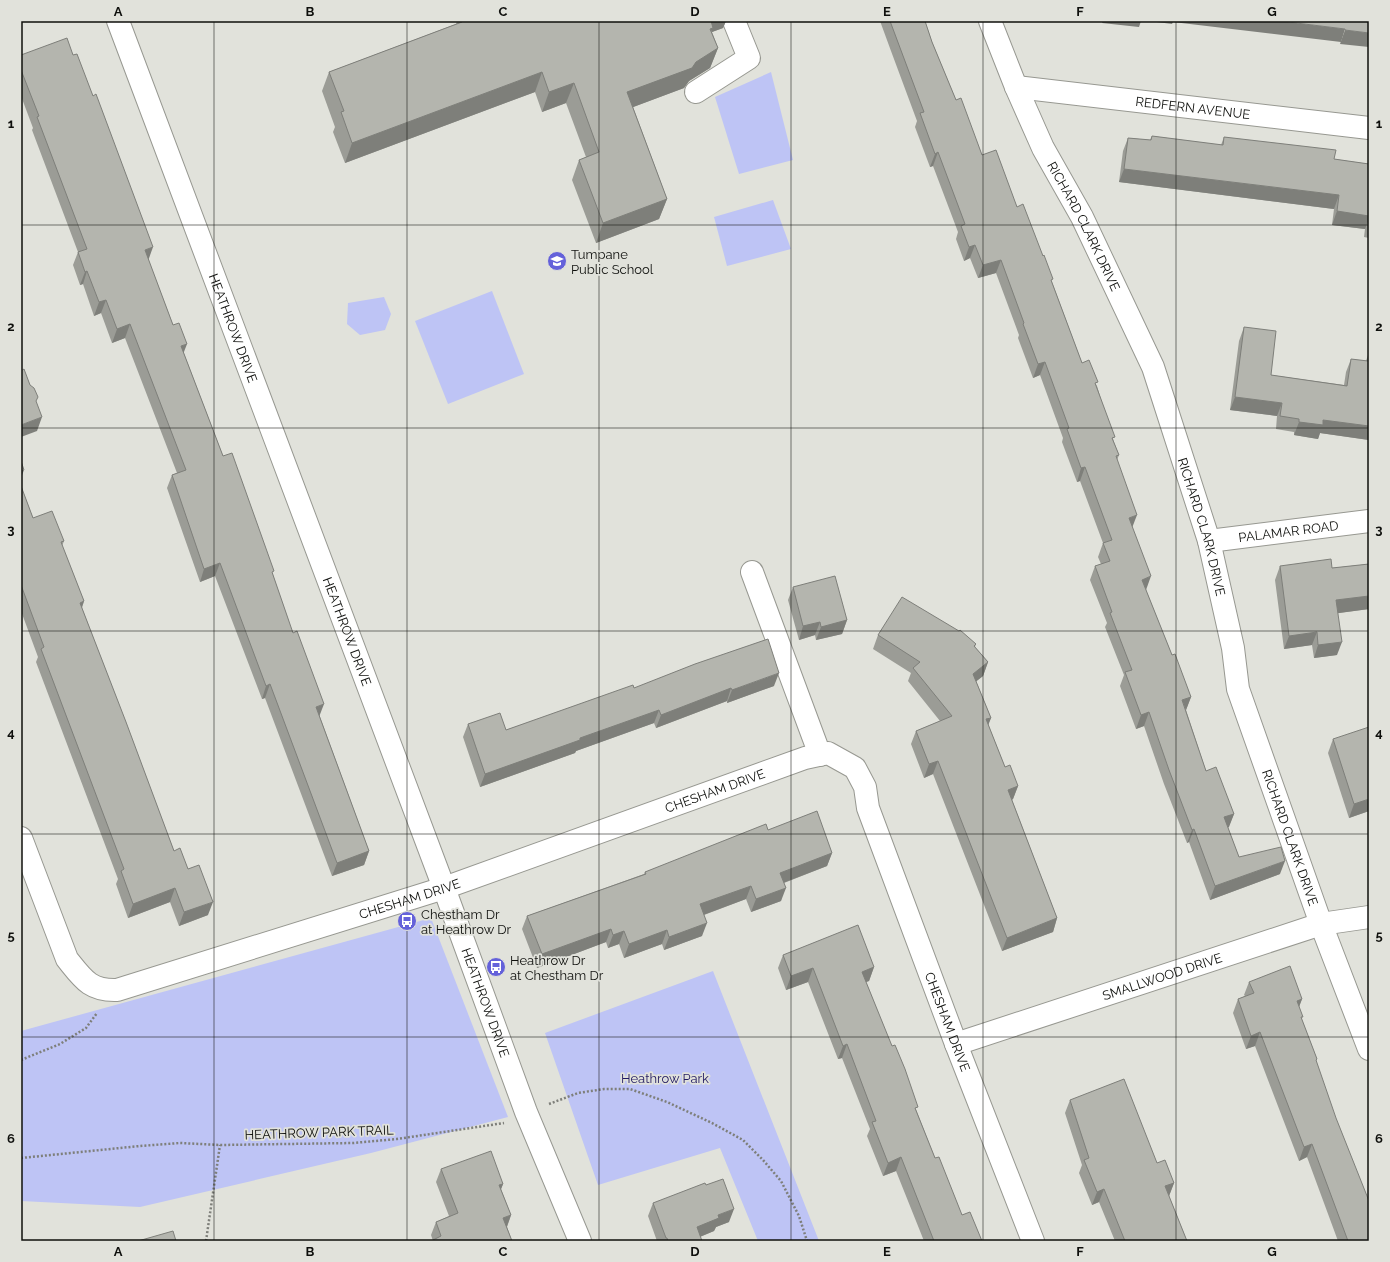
<svg xmlns="http://www.w3.org/2000/svg" width="1390" height="1262" viewBox="0 0 1390 1262" font-family="Raleway,sans-serif">
  <rect width="100%" height="100%" fill="#e1e2db"/>
  <g fill="#bec4f5">
    <path d="M771,72L793,160L739,174L715,97Z"/>
    <path d="M773,200L791,249L727,266L714,217Z"/>
    <path d="M492,291L524,374L448,404L415,321Z"/>
    <path d="M384,297L391,314L385,330L360,335L347,324L348,303Z"/>
    <path d="M431,918L508,1117L371,1153L140,1207L21,1201V1031Z"/>
    <path d="M713,971L819,1241H758L720,1148L598,1185L545,1033Z"/>
  </g>
  <g fill="none" stroke-linecap="round" stroke-linejoin="round">
    <g stroke="#979891" stroke-width="24">
      <g id="minor">
        <path id="s1" d="M118,21L444,888L526,1112L580,1241"/>
        <path id="s2" d="M990,21L1016,87L1043,148L1082,217L1153,367L1209,541L1233,648L1238,689L1321,924L1369,1049"/>
        <path id="s3" d="M1016,87L1369,128"/>
        <path d="M696,92L749,58L734,21"/>
        <path id="s4" d="M1209,541L1369,521"/>
        <path d="M752,572L820,755"/>
        <path id="s5" d="M21,838L67,959C83,979 90,991 117,990L444,888L805,758L828,753L855,768L865,787L868,808L956,1044L1033,1241"/>
        <path id="s6" d="M956,1044L1321,924L1369,917"/>
      </g>
    </g>
    <g stroke="#7e7f7a" stroke-width="2.5" stroke-dasharray="2 2" stroke-linecap="butt">
      <path d="M21,1060L60,1044L86,1028L97,1013"/>
      <path d="M549,1104L578,1093L604,1089H630L667,1102L712,1123L743,1140L763,1160L781,1181L799,1216L807,1241"/>
      <path d="M21,1158L140,1146L180,1143L220,1145L353,1143L397,1139L504,1123"/>
      <path d="M206,1241L220,1145"/>
    </g>
    <use href="#minor" stroke="#fff" stroke-width="22"/>
  </g>
  <g fill="#9b9c96">
    <path d="M457,21H726L723,28L712,32L718,48L710,68L689,81L684,88L633,107L667,199L659,219L596,243L572,180L579,160L586,157L566,103L542,112L535,92L345,163L333,132L335,127L322,91L329,72L456,24Z"/>
    <path d="M880,21H925L932,42L956,100L982,155L1017,207L1052,282L1082,363L1097,386L1114,442L1119,455L1117,460L1146,590L1172,655L1191,697L1186,710L1206,771L1234,814L1228,828L1239,857L1280,874L1210,900L1189,842L1187,843L1164,784L1144,726L1136,729L1120,686L1124,675L1105,627L1107,623L1090,580L1095,566L1101,564L1098,557L1103,543L1080,481L1077,482L1062,442L1063,438L1040,375L1033,378L1018,338L1019,335L996,273L978,278L970,258L964,261L956,239L958,232L933,166L930,167L915,127L917,121L891,51Z"/>
    <path d="M21,55L148,259L223,456L273,575L320,717L369,851L364,865L332,876L265,698L262,699L215,576L200,582L167,488L172,475L177,473L125,338L112,343L101,313L94,316L83,284L80,285L73,265L78,252L32,130L33,128L21,96Z"/>
    <path d="M1152,136L1221,145L1224,137L1334,159L1369,164V238L1364,237L1365,229L1332,225L1334,209L1119,182L1123,151L1128,138L1150,140Z"/>
    <path d="M1244,327L1271,375L1344,385L1346,372L1351,359L1366,361L1369,352V440L1320,433L1318,439L1294,435V432L1276,429L1277,416L1230,410L1239,341Z"/>
    <path d="M21,486L33,518L64,541L62,546L84,601L82,608L174,851L188,869L208,915L179,926L170,902L128,918L116,884L118,879L36,662L38,657L21,611Z"/>
    <path d="M1369,564V609L1338,613L1337,655L1314,658L1312,645L1284,649L1275,580L1280,566L1332,568Z"/>
    <path d="M793,587L847,620L842,634L816,640L815,635L799,640L788,600Z"/>
    <path d="M878,635L976,644L975,647L988,662L983,676L976,681L991,718L988,724L1005,767L1018,786L1013,799L1012,800L1057,918L1053,932L1002,951L933,774L924,778L911,744L916,731L940,721L908,681L911,673L873,649Z"/>
    <path d="M774,686L727,703V701L656,728L654,723L576,751L575,753L480,787L463,737L468,724L506,730L634,688Z"/>
    <path d="M1333,739L1369,811L1349,818L1328,753Z"/>
    <path d="M768,830L832,853L827,866L784,883L781,901L751,912L746,899L704,915L702,936L664,950L662,944L624,958L619,944L608,948L606,942L537,968L522,929L527,916L644,874L645,872Z"/>
    <path d="M783,955L874,967L869,981L866,982L935,1158L962,1215L982,1241H924L896,1171L883,1176L867,1136L870,1129L842,1058L838,1059L808,982L786,990L778,968Z"/>
    <path d="M1249,982L1302,999L1299,1007L1302,1020L1317,1059L1316,1061L1369,1241H1338L1307,1157L1299,1161L1255,1046L1246,1049L1233,1013L1238,999L1245,996L1244,995Z"/>
    <path d="M1070,1100L1157,1163L1174,1183L1169,1196L1187,1241H1115L1099,1202L1092,1205L1079,1173L1082,1165L1065,1113Z"/>
    <path d="M441,1169L503,1184L501,1189L511,1215L507,1227L512,1241H433L431,1235L436,1222L449,1216L436,1182Z"/>
    <path d="M653,1203L729,1222L716,1227L714,1231L700,1237L702,1241H657L648,1216Z"/>
  </g>
  <g fill="#7e7f7a">
    <path d="M707,21H726L723,28L712,32Z"/>
    <path d="M1103,21H1141L1139,27L1102,23Z"/>
    <path d="M1149,21H1280L1345,29L1341,42L1173,22L1172,24Z"/>
    <path d="M1345,30L1369,33V47L1340,44Z"/>
    <path d="M718,48L710,68L689,81L684,88L620,112L627,92L696,62Z"/>
    <path d="M542,72L535,92L345,163L352,143Z"/>
    <path d="M574,83L566,103L542,112L549,92Z"/>
    <path d="M938,152L933,166L930,167L935,154Z"/>
    <path d="M1124,169L1339,195L1334,209L1119,182Z"/>
    <path d="M667,199L659,219L596,243L603,223Z"/>
    <path d="M1337,211L1369,216V219L1365,229L1332,225Z"/>
    <path d="M975,245L970,258L964,261L969,247Z"/>
    <path d="M153,247L148,261L145,250Z"/>
    <path d="M1001,260L996,273L978,278L983,265Z"/>
    <path d="M87,271L83,284L80,285L85,272Z"/>
    <path d="M106,300L101,313L94,316L99,302Z"/>
    <path d="M130,324L125,338L112,343L117,329Z"/>
    <path d="M187,344L182,357L181,346Z"/>
    <path d="M1045,362L1040,375L1033,378L1038,364Z"/>
    <path d="M1235,397L1282,403L1277,416L1230,410Z"/>
    <path d="M42,417L37,431L21,437V425Z"/>
    <path d="M1323,420L1369,426V440L1320,433L1318,439L1294,435L1299,422Z"/>
    <path d="M1085,467L1080,481L1077,482L1081,468Z"/>
    <path d="M24,470L21,478V471Z"/>
    <path d="M1137,515L1132,528L1129,518Z"/>
    <path d="M220,563L215,576L200,582L204,569Z"/>
    <path d="M1151,576L1146,590L1142,580Z"/>
    <path d="M1369,596V609L1332,614L1336,600Z"/>
    <path d="M84,601L79,615L80,603Z"/>
    <path d="M847,620L842,634L816,640L821,627Z"/>
    <path d="M820,622L815,635L799,640L803,626Z"/>
    <path d="M1317,632L1312,645L1284,649L1289,636Z"/>
    <path d="M1342,642L1337,655L1314,658L1318,645Z"/>
    <path d="M988,662L983,676L968,688L973,674Z"/>
    <path d="M779,673L774,686L727,703L732,690Z"/>
    <path d="M270,684L265,698L262,699L266,686Z"/>
    <path d="M731,688L727,701L656,728L661,715Z"/>
    <path d="M1191,697L1186,710L1182,700Z"/>
    <path d="M324,704L319,717L316,707Z"/>
    <path d="M659,710L654,723L576,751L575,753L480,787L485,774L580,738Z"/>
    <path d="M1149,712L1144,726L1136,729L1141,715Z"/>
    <path d="M991,718L986,731V719Z"/>
    <path d="M938,761L933,774L924,778L929,764Z"/>
    <path d="M1018,786L1013,799L1003,803L1008,790Z"/>
    <path d="M1369,799V811L1349,818L1354,804Z"/>
    <path d="M1234,814L1229,827L1219,831L1224,817Z"/>
    <path d="M1194,829L1189,842L1187,843L1192,830Z"/>
    <path d="M369,851L364,865L332,876L337,863Z"/>
    <path d="M832,853L827,866L775,886L780,873Z"/>
    <path d="M1285,861L1280,874L1210,900L1215,886Z"/>
    <path d="M751,886L746,899L695,918L700,904Z"/>
    <path d="M175,888L170,902L128,918L133,904Z"/>
    <path d="M786,888L781,901L751,912L756,899Z"/>
    <path d="M213,902L208,915L179,926L184,912Z"/>
    <path d="M1057,918L1053,932L1002,951L1007,938Z"/>
    <path d="M707,923L702,936L664,950L669,937Z"/>
    <path d="M611,929L606,942L537,968L542,954Z"/>
    <path d="M667,930L662,944L624,958L629,944Z"/>
    <path d="M624,931L619,944L608,948L613,935Z"/>
    <path d="M874,967L869,981L857,985L862,972Z"/>
    <path d="M813,968L808,982L786,990L791,976Z"/>
    <path d="M1302,999L1297,1012V1001Z"/>
    <path d="M1260,1032L1255,1046L1246,1049L1251,1036Z"/>
    <path d="M847,1044L842,1058L838,1059L843,1046Z"/>
    <path d="M1312,1144L1307,1157L1299,1161L1304,1147Z"/>
    <path d="M901,1157L896,1171L883,1176L888,1163Z"/>
    <path d="M1174,1183L1169,1196L1165,1186Z"/>
    <path d="M503,1184L498,1197L499,1185Z"/>
    <path d="M1104,1189L1099,1202L1092,1205L1097,1192Z"/>
    <path d="M734,1209L729,1222L716,1227L714,1231L692,1240L697,1227L718,1215Z"/>
    <path d="M511,1215L506,1229L503,1218Z"/>
  </g>
  <g fill="#b4b5ae" stroke="#7e7f7a">
    <path d="M462,21H711L713,28L710,29L718,48L696,62L692,68L627,92L667,199L603,223L579,160L599,152L574,83L549,92L542,72L352,143L341,112L344,111L329,72L462,22Z"/>
    <path d="M890,21H925L932,42L956,100L961,98L982,155L996,150L1017,207L1023,204L1043,256L1044,255L1053,279L1051,280L1082,363L1089,360L1098,382L1095,383L1115,437L1112,438L1119,455L1116,456L1137,515L1129,518L1151,576L1142,580L1172,655L1175,654L1191,697L1182,700L1206,771L1216,767L1234,814L1224,817L1239,857L1281,847L1285,861L1215,886L1194,829L1192,830L1169,770L1149,712L1141,715L1125,672L1132,670L1110,613L1112,612L1095,566L1110,561L1103,543L1112,540L1085,467L1081,468L1067,429L1069,428L1045,362L1038,364L1023,324L1024,323L1001,260L983,265L975,245L969,247L961,226L965,224L938,152L935,154L920,113L924,112Z"/>
    <path d="M1280,21H1369V33L1345,30V29Z"/>
    <path d="M67,38L73,55L77,54L93,96L96,94L153,247L145,250L173,325L179,323L187,344L181,346L223,456L232,453L274,571L272,572L293,633L297,631L324,704L316,707L369,851L337,863L270,684L266,686L220,563L204,569L172,475L186,470L130,324L117,329L106,300L99,302L87,271L85,272L78,252L87,249L37,117L39,116L21,70V55Z"/>
    <path d="M1152,136L1223,145L1224,137L1336,150L1334,159L1369,164V216L1337,211L1339,195L1124,169L1128,138L1151,140Z"/>
    <path d="M1244,327L1276,331L1271,375L1347,386L1351,359L1368,361L1369,352V426L1323,420V425L1299,422V419L1280,416L1282,403L1235,397Z"/>
    <path d="M24,369L30,385L34,388L38,397L36,401L42,417L21,425V371Z"/>
    <path d="M21,461L24,470L21,471Z"/>
    <path d="M21,486L33,518L52,511L64,541L61,542L84,601L80,603L126,722L174,851L180,848L188,869L199,865L213,902L184,912L175,888L133,904L121,871L124,869L41,649L44,647L21,585Z"/>
    <path d="M1331,559L1332,568L1369,564V596L1336,600L1342,642L1318,645L1317,632L1289,636L1280,566Z"/>
    <path d="M835,576L847,620L821,627L820,622L803,626L793,587Z"/>
    <path d="M902,597L959,631L960,630L976,644L974,646L988,662L973,674L991,718L986,719L1005,767L1010,765L1018,786L1008,790L1057,918L1007,938L938,761L929,764L916,731L952,716L913,668L920,662L878,635Z"/>
    <path d="M768,639L779,673L732,690L731,688L661,715L659,710L580,738V740L485,774L468,724L500,713L506,730L633,685L634,688L695,664Z"/>
    <path d="M1369,727V799L1354,804L1333,739Z"/>
    <path d="M817,811L832,853L780,873L786,888L756,899L751,886L700,904L707,923L669,937L667,930L629,944L624,931L613,935L611,929L542,954L527,916L646,874L645,872L766,824L768,830Z"/>
    <path d="M858,925L874,967L862,972L892,1046L895,1045L905,1069L918,1107L915,1108L935,1158L939,1157L962,1215L970,1212L982,1241H934L901,1157L888,1163L872,1122L876,1121L847,1044L843,1046L813,968L791,976L783,955Z"/>
    <path d="M1290,966L1302,999L1297,1001L1303,1017H1301L1317,1059L1316,1060L1336,1118L1369,1201V1241H1348L1312,1144L1304,1147L1260,1032L1251,1036L1238,999L1254,993L1249,982Z"/>
    <path d="M1124,1079L1157,1163L1165,1160L1174,1183L1165,1186L1187,1241H1125L1104,1189L1097,1192L1084,1160L1089,1158L1070,1100Z"/>
    <path d="M491,1151L503,1184L499,1185L511,1215L503,1218L512,1241H434L433,1240L441,1236L436,1222L458,1213L441,1169Z"/>
    <path d="M723,1179L734,1209L718,1215L719,1218L697,1227L702,1241H668L667,1238H666L653,1203L705,1183L706,1185Z"/>
    <path d="M173,1231L176,1241H138Z"/>
  </g>
  <path fill="none" stroke="#0f100d" stroke-width="1" stroke-opacity="0.55" d="M214,21V1241M407,21V1241M599,21V1241M791,21V1241M983,21V1241M1176,21V1241M21,225H1369M21,428H1369M21,631H1369M21,834H1369M21,1037H1369"/>
  <defs>
    <g id="school-disc" transform="scale(1)"><circle r="9.5" fill="#6461da" stroke="#e1e2db"/><path d="M0-5L7-2L0 1L-7-2ZM-4 1L0 2.5L4 1V4Q0 6-4 4Z" fill="#fff"/></g>
    <g id="bus-disc" transform="scale(1)"><circle r="9.5" fill="#6461da" stroke="#e1e2db"/><path d="M-5-6H5V4H4V6H2V4H-2V6H-4V4H-5ZM-3.5-4V0h7V-4ZM-3.5 1.2v1.5H-2V1.2ZM2 1.2v1.5H3.5V1.2Z" fill="#fff"/></g>
  </defs>
  <g fill-rule="evenodd">
    <use href="#school-disc" x="557" y="261"/>
    <use href="#bus-disc" x="407" y="921"/>
    <use href="#bus-disc" x="496" y="967"/>
  </g>
  <g text-anchor="middle" stroke-width="3.5" stroke-linejoin="round" paint-order="stroke">
    <g font-size="13" fill="#0f100d" stroke="#e1e2db">
      <text dy="5" stroke="none"><textPath href="#s3" startOffset="178">REDFERN AVENUE</textPath></text>
      <text dy="5" stroke="none"><textPath href="#s2" startOffset="226">RICHARD CLARK DRIVE</textPath></text>
      <text dy="5" stroke="none"><textPath href="#s1" startOffset="328">HEATHROW DRIVE</textPath></text>
      <text dy="5" stroke="none"><textPath href="#s2" startOffset="550">RICHARD CLARK DRIVE</textPath></text>
      <text dy="5" stroke="none"><textPath href="#s4" startOffset="80">PALAMAR ROAD</textPath></text>
      <text dy="5" stroke="none"><textPath href="#s1" startOffset="652">HEATHROW DRIVE</textPath></text>
      <text dy="5" stroke="none"><textPath href="#s5" startOffset="822">CHESHAM DRIVE</textPath></text>
      <text dy="5" stroke="none"><textPath href="#s2" startOffset="874">RICHARD CLARK DRIVE</textPath></text>
      <text dy="5" stroke="none"><textPath href="#s5" startOffset="498">CHESHAM DRIVE</textPath></text>
      <text dy="5" stroke="none"><textPath href="#s6" startOffset="217">SMALLWOOD DRIVE</textPath></text>
      <text dy="5" stroke="none"><textPath href="#s1" startOffset="1048">HEATHROW DRIVE</textPath></text>
      <text dy="5" stroke="none"><textPath href="#s5" startOffset="1243">CHESHAM DRIVE</textPath></text>
      <text transform="translate(319 1132) rotate(-2)" y="5">HEATHROW PARK TRAIL</text>
    </g>
    <g font-size="13" fill="#0f100d" stroke="#e1e2db" text-anchor="start">
      <text x="571" y="259">Tumpane<tspan x="571" dy="15">Public School</tspan></text>
      <text x="421" y="919">Chestham Dr<tspan x="421" dy="15">at Heathrow Dr</tspan></text>
      <text x="510" y="965">Heathrow Dr<tspan x="510" dy="15">at Chestham Dr</tspan></text>
    </g>
    <g font-size="13" fill="#221a62" stroke="#e1e2db">
      <text x="665" y="1083">Heathrow Park</text>
    </g>
  </g>
  <rect width="1390" height="1262" fill="none" stroke="#e1e2db" stroke-width="44"/>
  <rect x="22" y="22" width="1346" height="1218" fill="none" stroke="#0f100d" stroke-width="1.5"/>
  <g font-size="13" text-anchor="middle" font-weight="bold" fill="#0f100d">
    <text x="118" y="16">A</text>
    <text x="310" y="16">B</text>
    <text x="503" y="16">C</text>
    <text x="695" y="16">D</text>
    <text x="887" y="16">E</text>
    <text x="1080" y="16">F</text>
    <text x="1272" y="16">G</text>
    <text x="11" y="128">1</text>
    <text x="1379" y="128">1</text>
    <text x="11" y="331">2</text>
    <text x="1379" y="331">2</text>
    <text x="11" y="534">3</text>
    <text x="1379" y="534">3</text>
    <text x="11" y="737">4</text>
    <text x="1379" y="737">4</text>
    <text x="11" y="940">5</text>
    <text x="1379" y="940">5</text>
    <text x="11" y="1143">6</text>
    <text x="1379" y="1143">6</text>
    <text x="118" y="1256">A</text>
    <text x="310" y="1256">B</text>
    <text x="503" y="1256">C</text>
    <text x="695" y="1256">D</text>
    <text x="887" y="1256">E</text>
    <text x="1080" y="1256">F</text>
    <text x="1272" y="1256">G</text>
  </g>
</svg>
